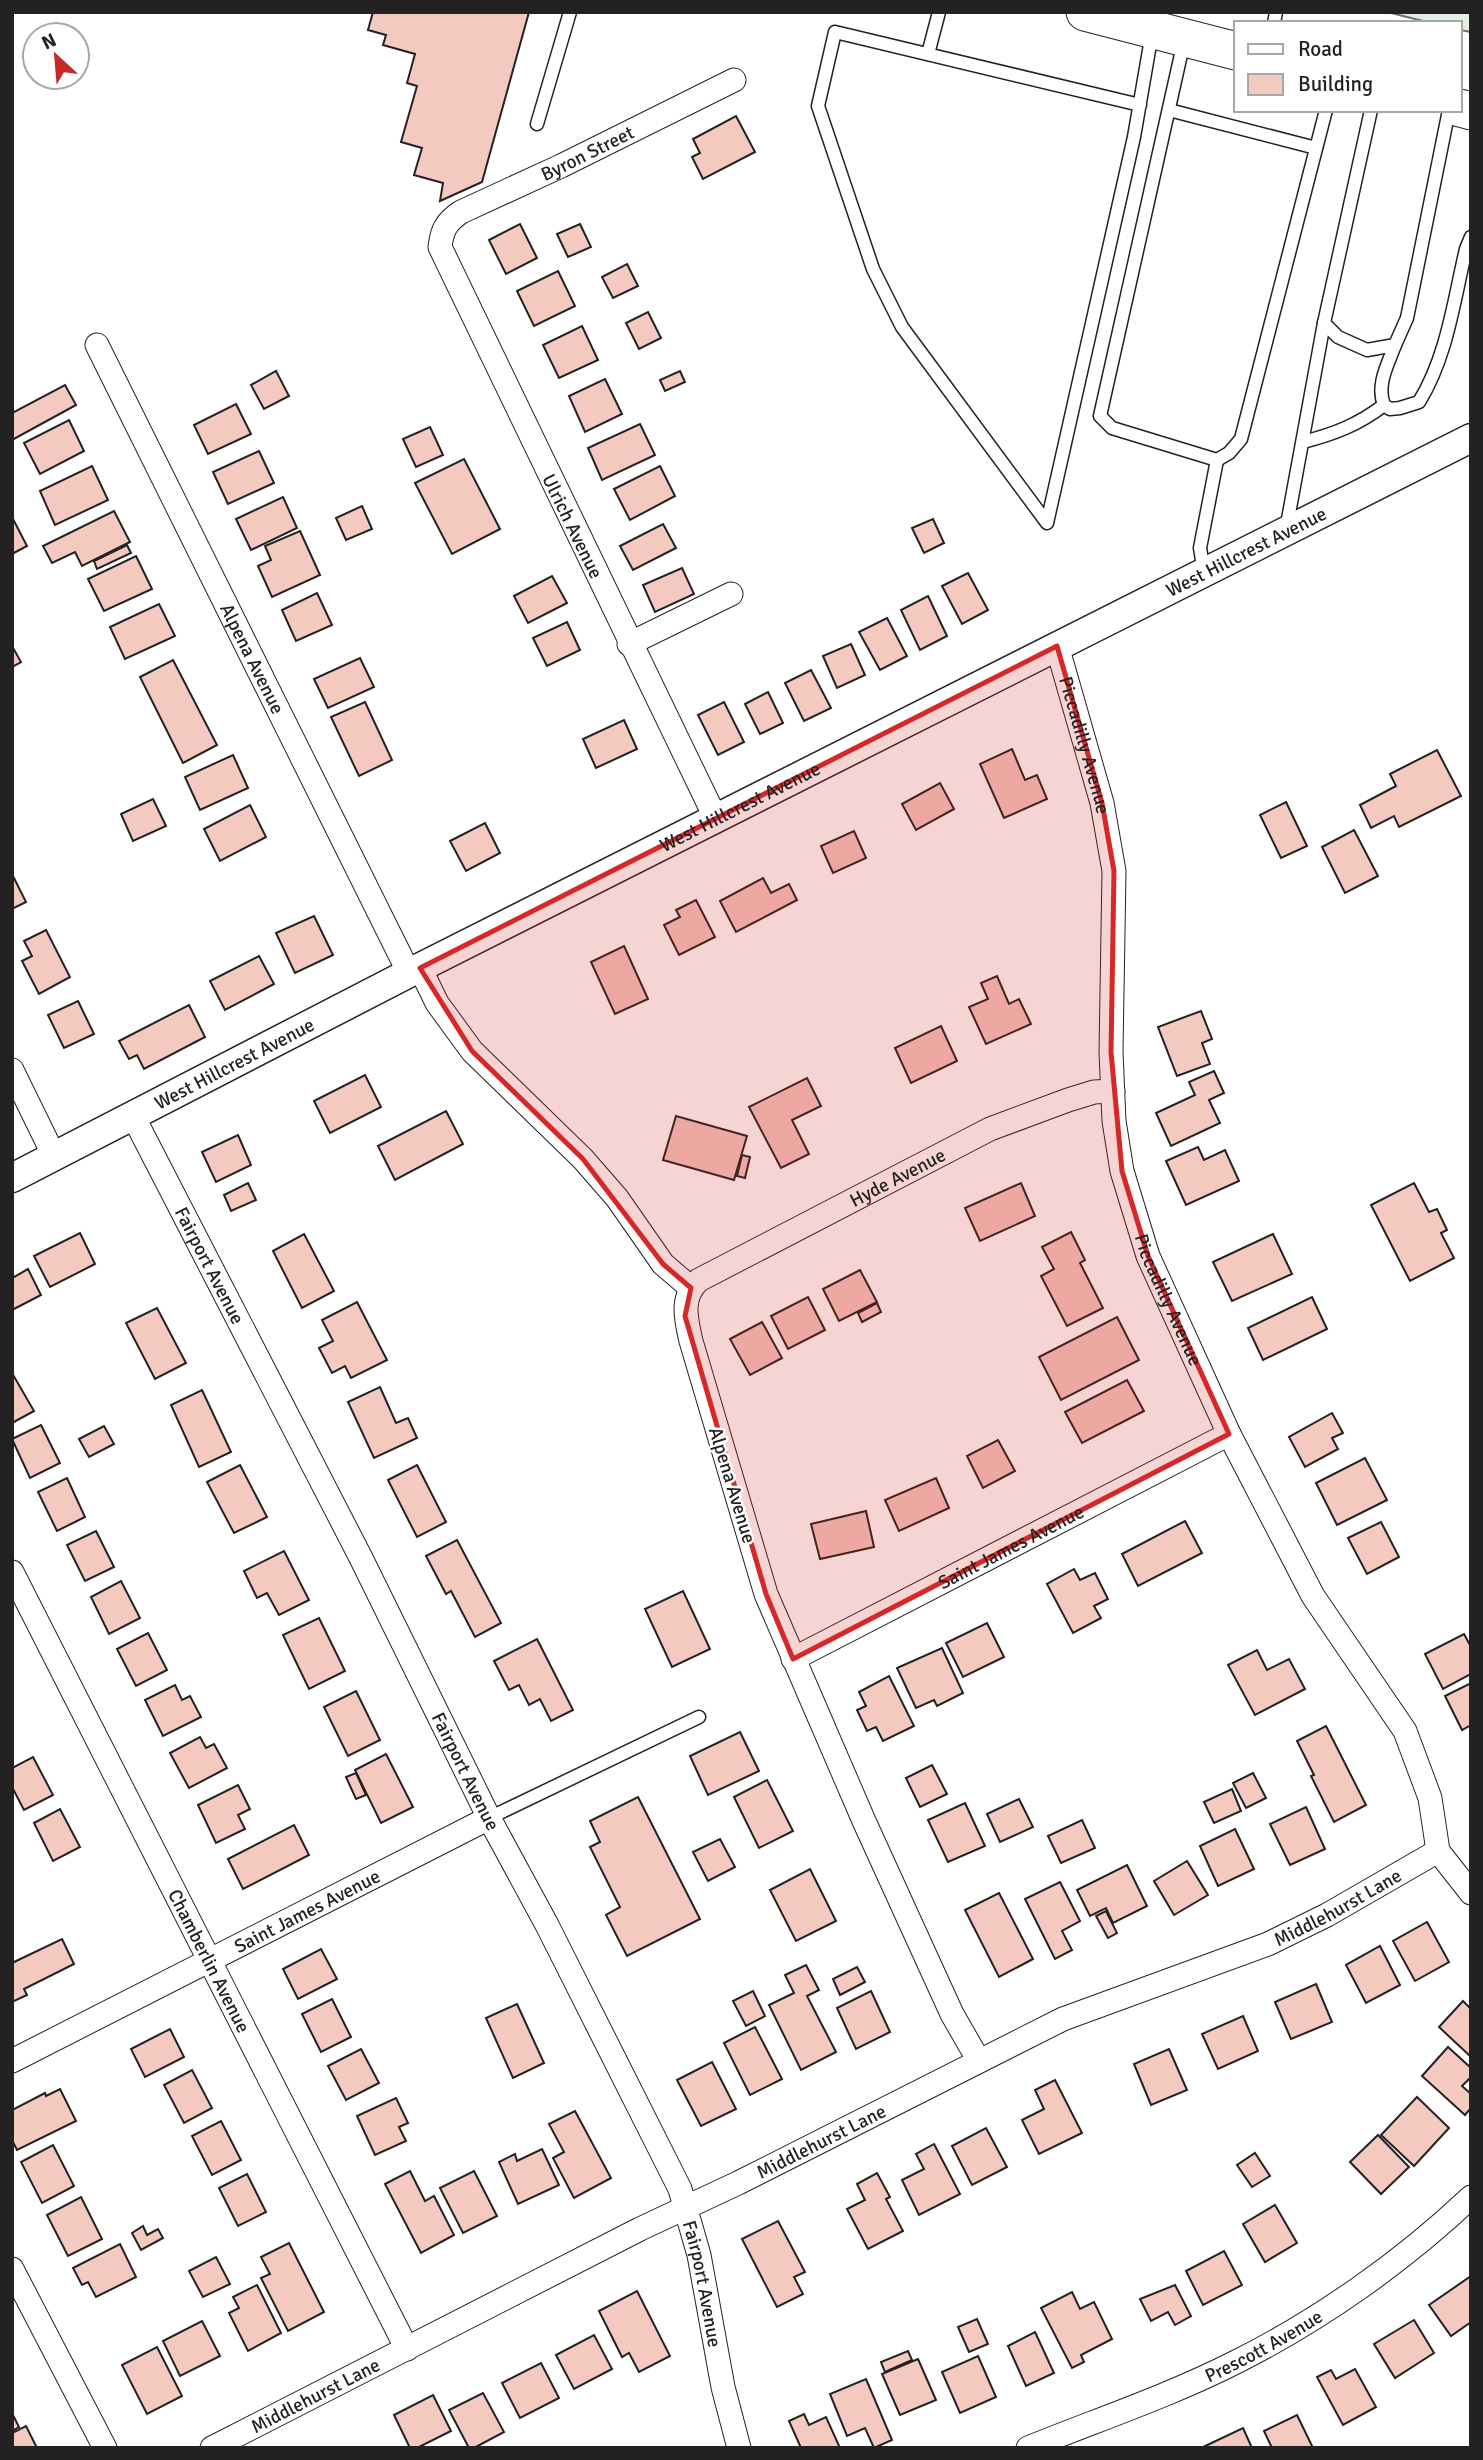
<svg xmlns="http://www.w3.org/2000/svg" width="1483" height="2460" viewBox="0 0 1483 2460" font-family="Signika,sans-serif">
  <rect width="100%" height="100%" fill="#fff"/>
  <path fill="#e0efe3" stroke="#6f6f6f" stroke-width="2" d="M1387,12H1471V32L1460,30V23H1431Z"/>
  <g fill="#f3c9c0" stroke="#222" stroke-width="2">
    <path d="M373,12H529L482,182L440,201L443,183L414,175L422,148L401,142L417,86L407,83L415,54L383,45L386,35L368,30Z"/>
    <path d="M736,116L755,152L703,179L692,157L700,153L693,139Z"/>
    <path d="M520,224L537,258L506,274L489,240Z"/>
    <path d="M580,224L591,247L568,257L557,234Z"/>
    <path d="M627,264L638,286L613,298L602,277Z"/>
    <path d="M558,271L575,306L534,326L517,291Z"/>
    <path d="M648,312L661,338L639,349L626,323Z"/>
    <path d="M582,326L598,360L559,378L543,345Z"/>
    <path d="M276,371L289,396L264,409L251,385Z"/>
    <path d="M680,371L685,382L665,391L660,380Z"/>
    <path d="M605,379L622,414L585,432L569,396Z"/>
    <path d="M65,385L76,405L12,440V413Z"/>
    <path d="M236,404L251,434L208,454L194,425Z"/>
    <path d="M69,420L84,451L40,474L24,443Z"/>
    <path d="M640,424L655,455L602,480L588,448Z"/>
    <path d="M430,427L443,455L416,467L403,439Z"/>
    <path d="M259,451L274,483L228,504L213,472Z"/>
    <path d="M464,459L500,529L452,554L415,483Z"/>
    <path d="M92,466L108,500L55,525L40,491Z"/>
    <path d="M660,466L675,496L630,520L614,489Z"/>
    <path d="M283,497L297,528L251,550L236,519Z"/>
    <path d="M362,506L372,529L346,540L336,518Z"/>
    <path d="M114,511L130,542L82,566L75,552L52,563L43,546Z"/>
    <path d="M12,517L27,546L12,554Z"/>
    <path d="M933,519L944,543L924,553L912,528Z"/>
    <path d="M663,524L676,548L633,570L620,546Z"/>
    <path d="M300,531L320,575L272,597L258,566L271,560L265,546Z"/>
    <path d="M127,545L131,553L97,569L94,561Z"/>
    <path d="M136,556L152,589L104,611L88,579Z"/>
    <path d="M682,568L694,594L655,612L643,585Z"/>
    <path d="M968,573L988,610L962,624L942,586Z"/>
    <path d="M552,576L567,603L528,623L514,596Z"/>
    <path d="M317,593L332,625L296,641L282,610Z"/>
    <path d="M928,596L947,636L920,650L901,610Z"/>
    <path d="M159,604L175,636L125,659L110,627Z"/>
    <path d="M887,618L907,656L880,670L859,632Z"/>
    <path d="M567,622L580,650L547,666L533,638Z"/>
    <path d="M851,644L865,675L837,688L823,656Z"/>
    <path d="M12,646L21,662L12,667Z"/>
    <path d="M360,658L374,687L328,708L314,679Z"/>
    <path d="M173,660L217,745L183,763L140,677Z"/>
    <path d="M811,670L831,708L804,721L785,683Z"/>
    <path d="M768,692L783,723L760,734L745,704Z"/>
    <path d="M365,702L392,760L359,776L331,717Z"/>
    <path d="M724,702L744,742L718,755L698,715Z"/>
    <path d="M624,720L637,749L596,768L583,739Z"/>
    <path d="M1012,749L1025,780L1037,775L1047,799L1004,818L980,764Z"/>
    <path d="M1437,750L1461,796L1399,827L1394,816L1371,828L1360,805L1396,786L1390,774Z"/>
    <path d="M233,755L248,788L200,810L185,777Z"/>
    <path d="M940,783L954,809L916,830L902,804Z"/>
    <path d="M153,799L166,826L133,841L121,814Z"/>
    <path d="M1286,802L1307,846L1281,858L1260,815Z"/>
    <path d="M250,805L266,837L220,861L204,829Z"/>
    <path d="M485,823L500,853L466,871L450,841Z"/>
    <path d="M1354,830L1378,876L1345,893L1322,847Z"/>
    <path d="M854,831L866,858L833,873L821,846Z"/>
    <path d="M12,874L26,902L12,909Z"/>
    <path d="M763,878L771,893L789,884L797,900L736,932L720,901Z"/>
    <path d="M696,900L715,937L679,955L664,925L680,917L676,910Z"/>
    <path d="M314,916L333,955L295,973L276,933Z"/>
    <path d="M46,930L70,977L39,994L22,961L32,956L24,941Z"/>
    <path d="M624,946L648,999L615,1014L591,962Z"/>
    <path d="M259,956L274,984L225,1010L210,981Z"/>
    <path d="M997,976L1009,1004L1019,999L1031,1024L986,1044L969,1007L988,999L981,983Z"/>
    <path d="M78,1001L94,1034L64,1048L48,1015Z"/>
    <path d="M189,1005L205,1037L144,1069L137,1055L129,1059L119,1041Z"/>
    <path d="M1201,1011L1212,1039L1202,1043L1210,1064L1177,1076L1158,1027Z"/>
    <path d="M941,1026L957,1061L911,1083L895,1048Z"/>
    <path d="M1214,1071L1224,1093L1209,1100L1220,1123L1171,1146L1156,1113L1195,1095L1189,1082Z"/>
    <path d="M365,1075L381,1107L330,1133L314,1101Z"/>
    <path d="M807,1078L821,1106L792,1120L809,1154L781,1168L749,1107Z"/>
    <path d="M446,1111L463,1144L395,1180L378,1146Z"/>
    <path d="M676,1116L747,1136L734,1180L663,1160Z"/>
    <path d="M238,1135L251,1165L216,1182L202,1152Z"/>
    <path d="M1198,1147L1204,1160L1225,1150L1239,1181L1186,1205L1166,1161Z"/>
    <path d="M742,1155L750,1157L745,1178L737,1176Z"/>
    <path d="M248,1183L256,1200L231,1211L224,1195Z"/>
    <path d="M1021,1183L1035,1216L980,1241L965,1208Z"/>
    <path d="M1414,1183L1429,1212L1437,1209L1447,1230L1441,1233L1454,1258L1410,1281L1371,1205Z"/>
    <path d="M1071,1232L1085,1260L1080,1263L1103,1308L1067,1326L1041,1276L1054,1269L1042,1247Z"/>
    <path d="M80,1233L95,1264L50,1287L34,1256Z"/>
    <path d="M304,1234L334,1291L302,1308L273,1251Z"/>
    <path d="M1273,1234L1292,1274L1232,1301L1213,1262Z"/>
    <path d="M28,1269L41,1295L12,1310V1273L14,1277Z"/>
    <path d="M860,1270L877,1302L839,1321L823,1289Z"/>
    <path d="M808,1297L825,1330L788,1349L771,1316Z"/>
    <path d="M1312,1297L1327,1329L1263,1360L1248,1328Z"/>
    <path d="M357,1302L387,1360L351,1378L345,1366L332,1373L319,1348L333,1341L322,1320Z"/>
    <path d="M877,1303L881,1312L862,1322L858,1313Z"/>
    <path d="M157,1308L186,1363L155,1379L126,1323Z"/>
    <path d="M1117,1317L1139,1360L1061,1400L1039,1357Z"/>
    <path d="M762,1322L782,1358L750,1375L730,1339Z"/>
    <path d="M12,1373L34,1411L12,1423Z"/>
    <path d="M1127,1380L1144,1411L1082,1443L1065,1412Z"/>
    <path d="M380,1387L396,1423L408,1418L417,1438L374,1458L348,1402Z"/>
    <path d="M202,1390L231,1452L199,1467L171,1405Z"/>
    <path d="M1332,1413L1343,1433L1332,1438L1338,1449L1305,1467L1289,1437Z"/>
    <path d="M41,1425L60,1463L30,1478L12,1439Z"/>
    <path d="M104,1426L114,1444L89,1457L79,1439Z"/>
    <path d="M998,1440L1015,1471L983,1488L967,1456Z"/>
    <path d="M1365,1458L1387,1500L1337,1525L1316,1483Z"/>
    <path d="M240,1465L267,1517L234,1533L207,1482Z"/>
    <path d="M417,1465L446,1522L417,1537L388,1480Z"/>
    <path d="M67,1478L85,1517L57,1531L38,1492Z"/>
    <path d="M936,1478L949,1508L899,1531L885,1500Z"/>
    <path d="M866,1511L874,1547L820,1559L811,1524Z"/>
    <path d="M1185,1521L1202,1553L1138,1586L1122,1554Z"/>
    <path d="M1381,1522L1399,1557L1367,1574L1348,1538Z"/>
    <path d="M96,1531L114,1567L85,1581L67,1545Z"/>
    <path d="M457,1540L501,1623L475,1637L451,1591L446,1594L426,1556Z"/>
    <path d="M284,1551L309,1600L279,1615L267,1593L257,1598L244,1571Z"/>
    <path d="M1074,1569L1080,1580L1095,1573L1108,1599L1094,1606L1101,1618L1073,1633L1047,1584Z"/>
    <path d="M121,1581L140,1618L109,1634L91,1597Z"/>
    <path d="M683,1591L710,1649L672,1667L645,1609Z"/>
    <path d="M319,1618L345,1671L309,1689L283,1635Z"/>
    <path d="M987,1623L1004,1657L963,1677L946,1643Z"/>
    <path d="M148,1633L167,1670L136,1686L117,1649Z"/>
    <path d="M1464,1634L1471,1647V1674L1443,1689L1425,1654Z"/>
    <path d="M537,1639L573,1710L551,1721L540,1699L529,1705L519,1685L509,1690L494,1661Z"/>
    <path d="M942,1648L963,1693L937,1706L934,1700L916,1708L897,1668Z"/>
    <path d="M1257,1650L1267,1670L1289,1659L1305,1689L1255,1715L1228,1665Z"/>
    <path d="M889,1676L914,1726L883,1741L876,1727L867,1731L857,1710L866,1706L859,1692Z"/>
    <path d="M1471,1683V1725L1462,1730L1445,1696Z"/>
    <path d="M175,1685L182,1700L190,1696L201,1717L163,1736L145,1700Z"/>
    <path d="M356,1691L380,1740L348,1756L324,1707Z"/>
    <path d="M1326,1726L1366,1805L1334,1822L1311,1776L1314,1775L1297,1741Z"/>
    <path d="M740,1732L759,1771L708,1795L690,1756Z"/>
    <path d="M200,1737L206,1748L214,1744L227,1768L189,1788L170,1753Z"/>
    <path d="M386,1754L413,1807L381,1823L355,1770Z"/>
    <path d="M33,1757L53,1795L24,1810L12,1787V1768Z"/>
    <path d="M932,1765L947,1794L920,1807L906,1778Z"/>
    <path d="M356,1773L366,1795L356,1799L346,1777Z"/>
    <path d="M1253,1773L1266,1798L1246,1808L1233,1783Z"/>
    <path d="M767,1780L793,1831L759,1848L734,1797Z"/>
    <path d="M238,1785L250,1809L238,1815L245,1829L216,1843L198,1805Z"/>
    <path d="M1232,1789L1241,1811L1214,1823L1204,1802Z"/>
    <path d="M638,1797L700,1919L627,1956L606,1915L620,1907L590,1847L600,1842L590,1821Z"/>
    <path d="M1019,1799L1033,1827L1000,1842L987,1814Z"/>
    <path d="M965,1803L985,1846L948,1862L928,1820Z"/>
    <path d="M1306,1807L1325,1849L1290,1865L1270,1824Z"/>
    <path d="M60,1809L80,1847L53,1861L34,1823Z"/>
    <path d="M1082,1820L1095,1848L1061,1863L1048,1836Z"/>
    <path d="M294,1825L309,1855L243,1889L228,1859Z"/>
    <path d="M1235,1829L1254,1869L1218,1886L1200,1846Z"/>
    <path d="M720,1839L735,1867L708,1881L693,1852Z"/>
    <path d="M1187,1861L1208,1895L1174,1915L1154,1881Z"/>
    <path d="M1127,1865L1147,1906L1113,1923L1106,1908L1090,1916L1077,1890Z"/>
    <path d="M810,1869L836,1921L796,1941L770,1890Z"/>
    <path d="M1060,1882L1080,1921L1062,1931L1072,1950L1055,1959L1025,1899Z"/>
    <path d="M999,1893L1033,1959L999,1977L965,1910Z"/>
    <path d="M1106,1911L1117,1933L1108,1938L1096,1916Z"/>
    <path d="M1427,1922L1449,1962L1415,1981L1393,1941Z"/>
    <path d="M62,1939L74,1964L24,1989L27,1995L12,2002V1963Z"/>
    <path d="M1380,1946L1400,1985L1366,2003L1346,1965Z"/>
    <path d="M321,1949L337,1979L298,1999L283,1969Z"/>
    <path d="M806,1965L819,1990L807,1996L836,2052L801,2070L769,2005L794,1993L785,1975Z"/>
    <path d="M857,1967L865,1982L840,1995L833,1979Z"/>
    <path d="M1316,1984L1332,2022L1291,2039L1275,2002Z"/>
    <path d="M753,1991L765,2016L746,2026L733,2001Z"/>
    <path d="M871,1991L890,2032L856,2049L837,2008Z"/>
    <path d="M332,1999L351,2037L321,2052L302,2014Z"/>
    <path d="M1463,2001L1471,2009V2057L1439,2027Z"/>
    <path d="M517,2004L544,2063L513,2078L486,2018Z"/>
    <path d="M1243,2016L1258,2051L1218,2069L1202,2034Z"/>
    <path d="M755,2027L782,2079L750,2095L724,2043Z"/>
    <path d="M170,2029L184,2057L145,2077L131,2049Z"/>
    <path d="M1448,2047L1471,2068V2077L1462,2086L1471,2094V2108L1465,2115L1422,2076Z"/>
    <path d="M361,2049L379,2083L346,2100L328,2066Z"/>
    <path d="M1169,2049L1187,2090L1151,2105L1134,2064Z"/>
    <path d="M712,2062L736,2109L701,2126L677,2080Z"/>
    <path d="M192,2070L212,2108L184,2123L164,2085Z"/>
    <path d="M1055,2080L1082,2133L1039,2154L1022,2120L1044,2109L1035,2090Z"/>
    <path d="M60,2089L76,2121L17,2150L12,2140V2110L45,2093L46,2096Z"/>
    <path d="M1417,2097L1449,2128L1414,2166L1381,2135Z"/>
    <path d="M396,2098L408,2123L399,2127L406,2141L375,2155L357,2116Z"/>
    <path d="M575,2111L611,2178L574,2198L553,2158L564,2152L549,2124Z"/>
    <path d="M221,2121L241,2160L212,2175L192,2136Z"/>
    <path d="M986,2128L1007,2167L972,2185L952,2146Z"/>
    <path d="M1378,2135L1409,2167L1381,2194L1350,2162Z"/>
    <path d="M934,2144L960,2194L919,2215L902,2180L924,2169L916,2154Z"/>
    <path d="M53,2145L74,2186L42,2203L21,2162Z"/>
    <path d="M542,2149L559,2185L518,2204L499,2162L515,2154L517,2161Z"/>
    <path d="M1255,2153L1270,2176L1252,2187L1237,2165Z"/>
    <path d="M410,2171L425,2201L434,2196L454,2235L421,2253L385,2184Z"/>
    <path d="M474,2171L497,2216L463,2233L440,2188Z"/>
    <path d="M877,2173L890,2197L886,2199L903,2231L868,2249L847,2209L865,2200L857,2184Z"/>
    <path d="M247,2174L266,2212L238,2226L219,2188Z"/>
    <path d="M81,2197L102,2239L68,2256L47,2215Z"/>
    <path d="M1275,2205L1297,2243L1265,2262L1243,2224Z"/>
    <path d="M778,2221L805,2272L794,2277L803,2294L777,2307L742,2239Z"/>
    <path d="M143,2226L147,2235L158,2229L163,2238L141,2250L132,2233Z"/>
    <path d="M289,2243L324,2312L288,2331L261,2278L270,2274L261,2257Z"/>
    <path d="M120,2244L136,2277L96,2297L88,2282L82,2285L73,2268Z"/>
    <path d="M1224,2251L1242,2285L1203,2305L1186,2271Z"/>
    <path d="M216,2257L230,2284L203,2297L189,2271Z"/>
    <path d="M1471,2276V2322L1451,2336L1429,2305Z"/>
    <path d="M257,2285L281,2333L248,2351L229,2313L239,2308L233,2297Z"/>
    <path d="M1175,2285L1191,2316L1175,2325L1168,2312L1151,2321L1140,2299Z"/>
    <path d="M637,2291L670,2356L639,2372L629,2353L622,2357L599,2311Z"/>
    <path d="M1072,2292L1080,2309L1094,2302L1112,2339L1081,2355L1084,2362L1072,2368L1041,2308Z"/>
    <path d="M977,2319L988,2344L969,2352L958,2327Z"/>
    <path d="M1414,2320L1434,2353L1395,2378L1374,2344Z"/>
    <path d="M202,2321L220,2356L180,2376L163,2341Z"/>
    <path d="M1035,2332L1054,2373L1026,2386L1008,2346Z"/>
    <path d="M594,2335L612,2369L574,2389L556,2355Z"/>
    <path d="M157,2347L182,2396L147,2414L122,2365Z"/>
    <path d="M908,2351L912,2360L885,2372L881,2362Z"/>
    <path d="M978,2356L996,2397L960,2413L942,2372Z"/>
    <path d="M918,2359L936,2400L900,2415L882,2374Z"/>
    <path d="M541,2363L559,2398L520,2418L502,2383Z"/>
    <path d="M1355,2369L1376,2407L1343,2425L1317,2377L1331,2370L1336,2379Z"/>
    <path d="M866,2379L892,2440L874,2448L865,2428L847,2436L830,2394Z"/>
    <path d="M483,2393L504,2432L474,2448H469L449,2410Z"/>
    <path d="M433,2395L451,2431L417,2448H410L394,2415Z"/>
    <path d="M12,2413L19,2427L12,2431Z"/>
    <path d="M804,2414L809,2425L826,2417L840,2448H801L789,2421Z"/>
    <path d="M1297,2415L1313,2448H1272L1264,2431Z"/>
    <path d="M26,2426L37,2448H12V2433Z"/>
    <path d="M1243,2428L1252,2448H1201Z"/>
  </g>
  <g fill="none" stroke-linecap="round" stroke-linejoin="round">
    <g stroke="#222" stroke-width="15">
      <g id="service">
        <path d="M1274,23L1276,12"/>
        <path d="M1184,41L1100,416L1112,428L1217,460L1229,453L1241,439L1326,110"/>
        <path d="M928,54L939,12"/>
        <path d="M1140,105L835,32L818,106L873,269L902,327L1047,523L1134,137L1152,33"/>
        <path d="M1169,110L1316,148"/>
        <path d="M1371,110L1324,323L1338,337L1367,350L1395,345L1407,318L1449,110"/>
        <path d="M537,124L570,12"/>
        <path d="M1395,345C1388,364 1376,385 1384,405L1390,409L1400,408L1419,402C1447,357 1454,300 1466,249L1471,237"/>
        <path d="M1303,442C1334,434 1358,425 1384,405"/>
        <path d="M1286,530L1324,323"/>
        <path d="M1204,572L1200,548L1217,460"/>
        <path d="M489,1818L699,1717"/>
      </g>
    </g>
    <g stroke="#222" stroke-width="25">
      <g id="minor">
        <path id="s1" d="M97,345L409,973"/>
        <path d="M629,644L731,594"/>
        <path id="s2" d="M1057,646L1102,803L1114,871L1111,1052L1114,1121L1122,1171L1148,1256L1229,1434L1313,1596L1405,1731L1430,1798L1438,1851L1471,1893"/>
        <path id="s3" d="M716,819L440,247C442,230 446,222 461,212L561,166L734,80"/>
        <path d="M420,968L437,1003L472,1051L583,1159L617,1198L663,1264L691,1288"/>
        <path d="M12,1070L54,1156"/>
        <path id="s4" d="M133,1116L361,1558L489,1818L547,1925L680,2189L699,2255L723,2387L739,2448"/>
        <path id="s5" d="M12,1572L407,2349"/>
        <path id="s6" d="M793,1659L1229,1434"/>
        <path id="s7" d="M12,2061L489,1818"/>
        <path id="s8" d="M979,2061L952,2014L864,1821L766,1594L691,1341C686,1319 680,1297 699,1280L990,1129L1068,1100L1094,1092L1113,1091"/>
        <path d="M12,2269L105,2448"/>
        <path id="s9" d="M212,2448L640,2229L738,2183L1063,2019L1268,1944L1327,1915L1438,1851"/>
        <path id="s10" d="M1028,2448C1097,2420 1169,2396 1236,2362C1320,2320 1402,2262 1471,2197"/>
      </g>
    </g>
    <g stroke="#222" stroke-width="31">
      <g id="tertiary">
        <path id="s11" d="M12,1178L409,973L1471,438"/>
      </g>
    </g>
    <g stroke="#222" stroke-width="39">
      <g id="primary">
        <path d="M1085,12L1236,51"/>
        <path d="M1460,108L1471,111"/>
      </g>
    </g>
    <use href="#service" stroke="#fff" stroke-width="12"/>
    <use href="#minor" stroke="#fff" stroke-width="23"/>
    <use href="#tertiary" stroke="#fff" stroke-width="28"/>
    <use href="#primary" stroke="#fff" stroke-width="37"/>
  </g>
  <path fill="#d62828" fill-opacity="0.2" stroke="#d62828" stroke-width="5" stroke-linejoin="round" d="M1057,646L1102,803L1114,871L1111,1052L1122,1171L1148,1256L1229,1434L793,1659L766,1594L685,1316L691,1288L663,1264L583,1159L472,1051L420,968Z"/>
  <g text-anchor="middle" stroke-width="5" stroke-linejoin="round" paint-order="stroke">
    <g font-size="19" fill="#222" stroke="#fff">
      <text dy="7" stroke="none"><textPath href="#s3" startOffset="817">Byron Street</textPath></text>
      <text transform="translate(573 526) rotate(64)" y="7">Ulrich Avenue</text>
      <text dy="7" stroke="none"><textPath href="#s11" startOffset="1384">West Hillcrest Avenue</textPath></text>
      <text dy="7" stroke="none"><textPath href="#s1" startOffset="350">Alpena Avenue</textPath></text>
      <text dy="7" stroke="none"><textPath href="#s2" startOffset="103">Piccadilly Avenue</textPath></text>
      <text dy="7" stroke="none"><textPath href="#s11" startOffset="817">West Hillcrest Avenue</textPath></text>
      <text dy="7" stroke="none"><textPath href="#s11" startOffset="250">West Hillcrest Avenue</textPath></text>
      <text dy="7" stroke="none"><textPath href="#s8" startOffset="1066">Hyde Avenue</textPath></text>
      <text dy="7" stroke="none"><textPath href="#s4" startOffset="168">Fairport Avenue</textPath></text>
      <text dy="7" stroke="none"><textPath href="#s2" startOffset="670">Piccadilly Avenue</textPath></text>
      <text transform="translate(733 1485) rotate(73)" y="7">Alpena Avenue</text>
      <text dy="7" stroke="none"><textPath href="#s6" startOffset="245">Saint James Avenue</textPath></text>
      <text dy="7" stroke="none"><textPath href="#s4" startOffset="735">Fairport Avenue</textPath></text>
      <text dy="7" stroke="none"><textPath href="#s9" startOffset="1250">Middlehurst Lane</textPath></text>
      <text dy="7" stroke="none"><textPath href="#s7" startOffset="331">Saint James Avenue</textPath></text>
      <text dy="7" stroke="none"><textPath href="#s5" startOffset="436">Chamberlin Avenue</textPath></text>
      <text dy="7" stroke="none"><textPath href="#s9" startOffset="682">Middlehurst Lane</textPath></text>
      <text dy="7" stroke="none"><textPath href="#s4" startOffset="1302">Fairport Avenue</textPath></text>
      <text dy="7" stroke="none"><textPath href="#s10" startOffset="257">Prescott Avenue</textPath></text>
      <text dy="7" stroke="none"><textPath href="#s9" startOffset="116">Middlehurst Lane</textPath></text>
    </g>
  </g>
  <rect width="1483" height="2460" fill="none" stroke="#222222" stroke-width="28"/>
  <rect x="1234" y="21" width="228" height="91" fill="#ffffff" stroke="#a7a7a7" stroke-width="2"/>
  <rect x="1248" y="44" width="35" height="10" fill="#ffffff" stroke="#a7a7a7" stroke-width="2"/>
  <text x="1298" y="56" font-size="21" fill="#222222">Road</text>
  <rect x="1248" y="74" width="35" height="21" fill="#f3c9c0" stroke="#a7a7a7" stroke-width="2"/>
  <text x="1298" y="91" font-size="21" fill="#222222">Building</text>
  <g transform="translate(56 56) rotate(334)"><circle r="33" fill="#ffffff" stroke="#a7a7a7" stroke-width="2"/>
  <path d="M0-5L12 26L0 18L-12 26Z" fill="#c62828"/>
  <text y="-10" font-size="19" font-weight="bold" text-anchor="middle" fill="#222222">N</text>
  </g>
</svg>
